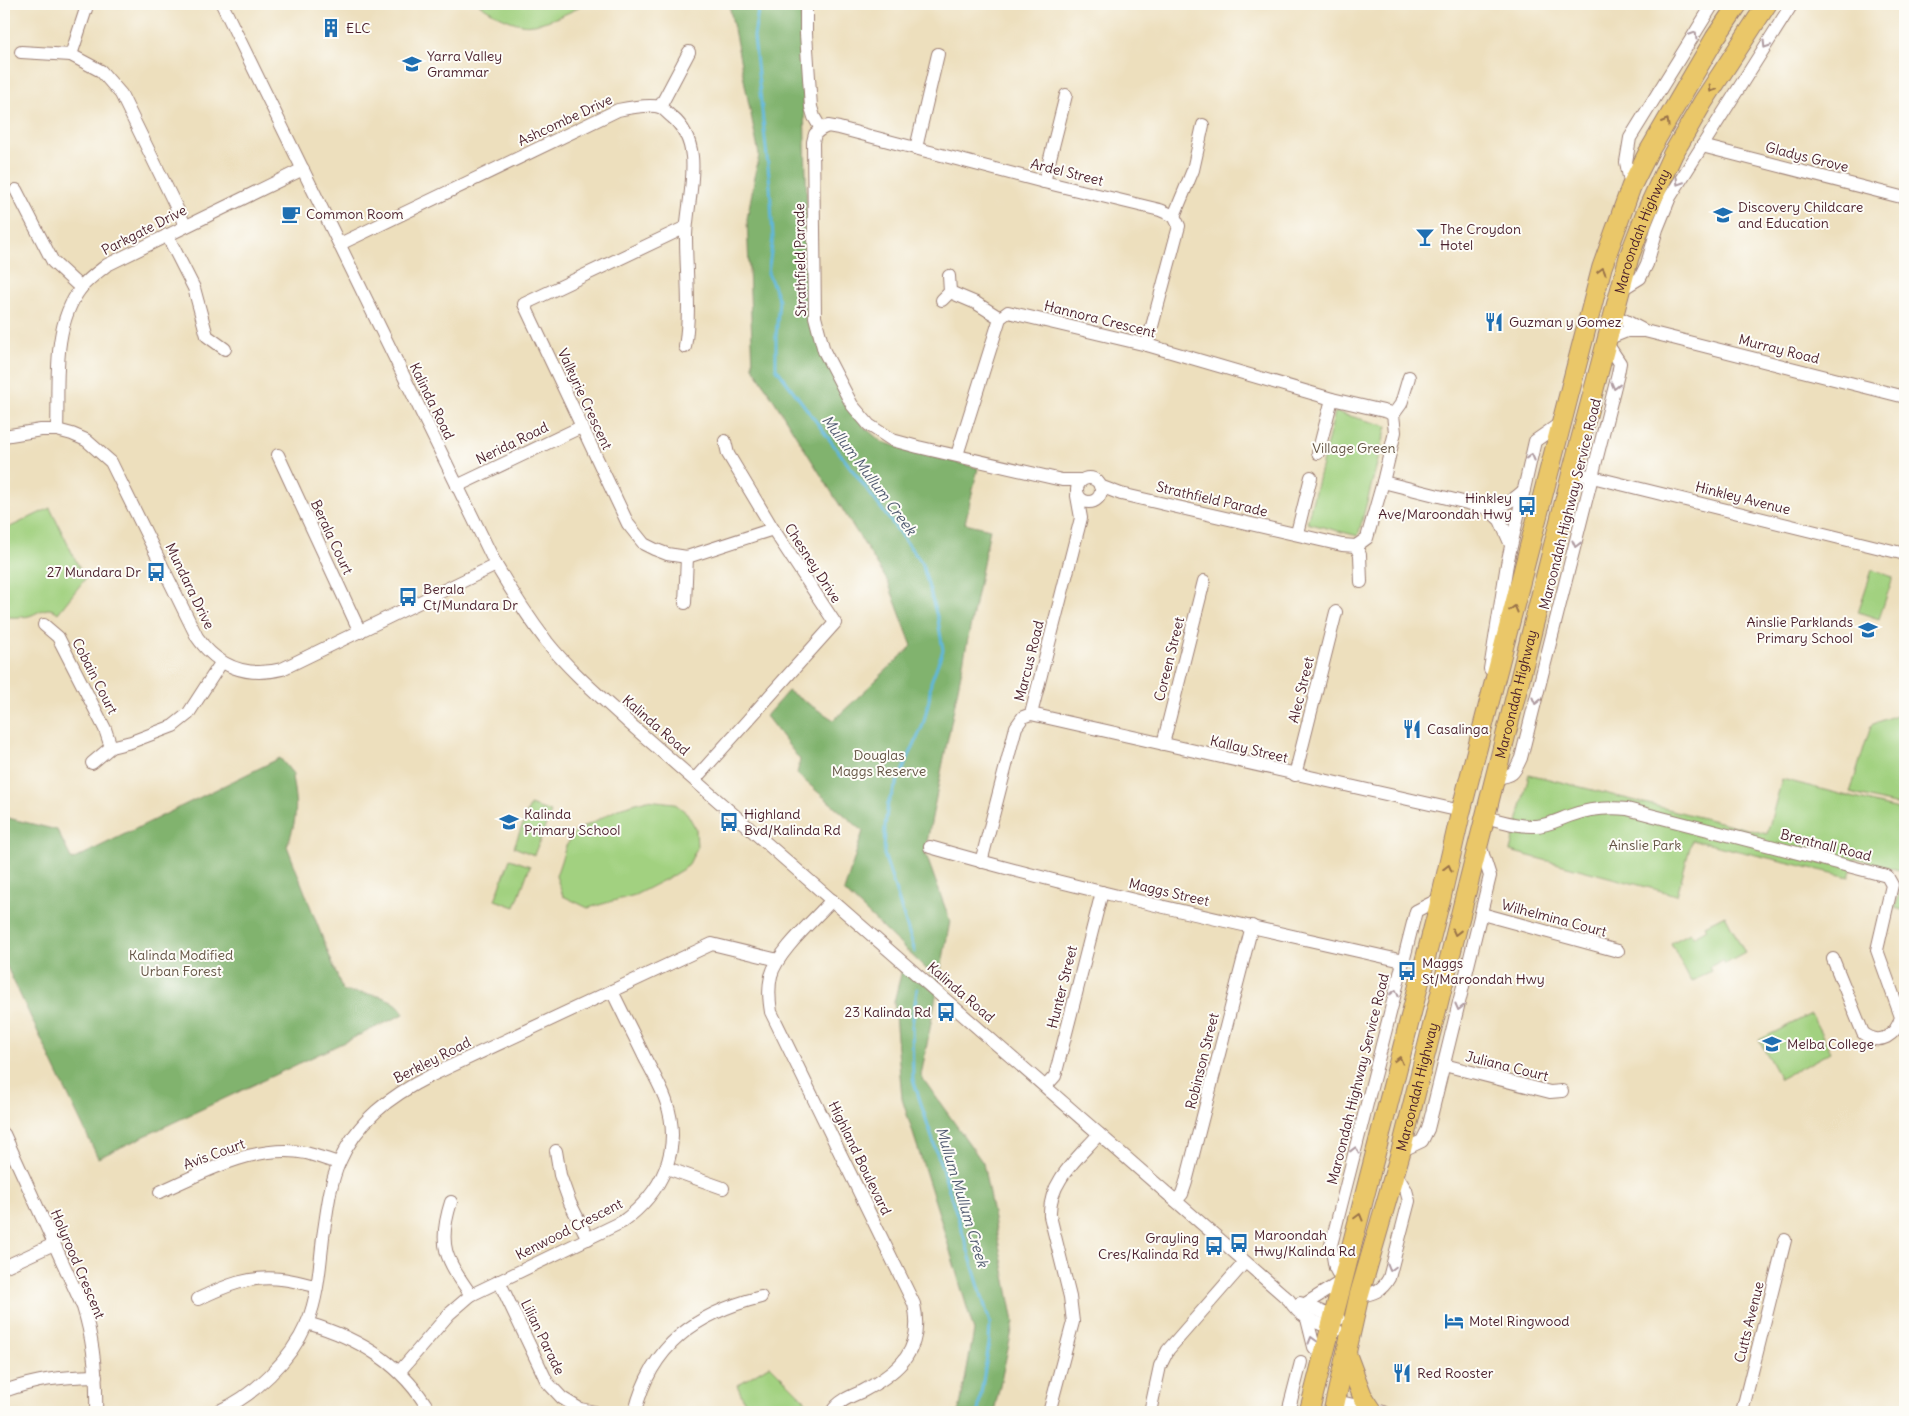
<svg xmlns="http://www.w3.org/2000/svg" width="1909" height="1416" viewBox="0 0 1909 1416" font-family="Delius,sans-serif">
  <rect width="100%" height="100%" fill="#fdfcf7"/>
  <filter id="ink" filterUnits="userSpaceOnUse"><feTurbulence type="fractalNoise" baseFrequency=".02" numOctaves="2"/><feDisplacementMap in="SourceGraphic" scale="10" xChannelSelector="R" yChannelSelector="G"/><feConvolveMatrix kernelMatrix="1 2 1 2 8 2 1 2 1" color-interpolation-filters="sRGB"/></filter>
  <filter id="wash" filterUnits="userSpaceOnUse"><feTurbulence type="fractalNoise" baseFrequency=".0096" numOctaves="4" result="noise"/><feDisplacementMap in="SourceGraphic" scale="20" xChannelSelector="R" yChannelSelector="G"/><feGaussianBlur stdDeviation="1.12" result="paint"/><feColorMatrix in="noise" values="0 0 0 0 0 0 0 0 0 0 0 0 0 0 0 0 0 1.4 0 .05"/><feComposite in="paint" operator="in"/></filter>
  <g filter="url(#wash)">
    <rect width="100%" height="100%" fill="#eddfbd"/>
    <g fill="#a2d180" stroke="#767856">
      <path d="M479,4H585C572,12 537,28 521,24C506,21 491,12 479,4Z"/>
      <path d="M1335,412L1387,426L1358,536L1307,523Z"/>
      <path d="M50,508L85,579L58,613C49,605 41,611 32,615C25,618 12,617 4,617V530Z"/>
      <path d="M1872,570L1893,577L1879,619L1858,612Z"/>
      <path d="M1905,711V807L1850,793L1871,725Z"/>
      <path d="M1529,774L1767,834L1782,779L1905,811V911L1895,908L1905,872L1855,858L1849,877L1692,840L1677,895L1510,851Z"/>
      <path d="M647,800L674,803L687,813L696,829L697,848L688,866L670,877L635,895L588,908L563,896L556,876L566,846L576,831L622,807Z"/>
      <path d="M530,805L551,812L534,855L514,847Z"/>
      <path d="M510,859L530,866L515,907L495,900Z"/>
      <path d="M1725,915L1745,953L1725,964L1723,960L1709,967L1711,971L1691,982L1671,943L1690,933L1693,937L1707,929L1705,925Z"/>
      <path d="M1811,1014L1831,1052L1780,1079L1759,1040Z"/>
      <path d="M770,1365L817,1412H749L737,1385Z"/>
    </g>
    <g fill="#81b36e" stroke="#66694c">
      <path d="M729,4H801L810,311L863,426L882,442L926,455L978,468L965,523L990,529L925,852L950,921L939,981L844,891L863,831L797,774L800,760L766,716L788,691L834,720L912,646L888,582L753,367L747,219L759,155Z"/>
      <path d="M280,758L294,775L292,777C297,807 298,817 287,846L343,991C362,994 395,993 404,1014L98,1158L4,961V817L57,830L72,860Z"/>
      <path d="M904,962L937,991L921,1076L983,1163L1014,1322L994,1412H959L974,1331L938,1211L902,1099L894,1002Z"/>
    </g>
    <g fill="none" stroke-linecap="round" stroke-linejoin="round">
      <g stroke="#5eb7dc" stroke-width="3">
        <path d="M759,4L754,37L770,185L773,238L768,273L779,300L776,337V368L922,563L938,620L943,650L931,682L929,700L923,725L888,803L885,826L884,854L915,952"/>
        <path d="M917,989L912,1026L913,1079L960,1224L990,1323L989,1344L978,1412"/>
      </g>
    </g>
  </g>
  <g filter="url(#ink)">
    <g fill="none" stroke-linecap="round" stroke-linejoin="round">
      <g stroke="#9c7f74" stroke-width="14">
        <g id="minor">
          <path d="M222,4L496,565C512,592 528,617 547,642C571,672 601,697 629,723L1289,1300C1302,1320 1315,1322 1337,1330"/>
          <path d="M806,4V34L811,107L814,117L821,129L815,134L813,142L815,317L824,351L852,405L869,425L892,440L918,447L1062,480H1082"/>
          <path d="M21,52L71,55L101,71L121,94L185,225"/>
          <path d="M71,55L86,9"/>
          <path d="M660,107L689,52"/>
          <path d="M821,129L828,126L839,128L1044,182L1160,210L1174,216L1179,226L1147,345"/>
          <path d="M1702,146L1905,198"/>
          <path d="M916,148L938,54"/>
          <path d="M1044,182L1066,95"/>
          <path d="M1631,187L1626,162L1630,138L1713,4"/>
          <path d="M16,190L53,262L81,288"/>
          <path d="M1174,216L1193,170L1203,125"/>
          <path d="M686,227L524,304L628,524L644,544L654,549L667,554L687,557L773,529"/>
          <path d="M167,235L194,288L207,336L225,349"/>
          <path d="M340,244L618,110C628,108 650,104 660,107C664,109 668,114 672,117C707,146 687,197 686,236C686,273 691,310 685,347"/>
          <path d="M1619,291L1640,278L1647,264L1657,229L1670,197L1792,4"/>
          <path d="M950,292L976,303L1000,318"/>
          <path d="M942,300L950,292L949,276"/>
          <path d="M1613,317L1624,320L1645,331L1905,397"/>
          <path d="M1607,339L1627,331H1643"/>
          <path d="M1393,415L1401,404L1409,377"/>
          <path d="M57,430C59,384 51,327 81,288C88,279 98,272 107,265L303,169"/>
          <path d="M4,436L41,430H57L72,434L86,440L111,462L197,637C218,667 247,678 282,669L496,565"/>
          <path d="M1318,453L1332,399"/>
          <path d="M278,455L360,632"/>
          <path d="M957,455L1000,318L1008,312L1147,345L1332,399L1388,412L1393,415L1395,432L1383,482"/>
          <path d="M1572,472L1905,554"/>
          <circle cx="1089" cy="490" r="12"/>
          <path d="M457,486L581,427"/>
          <path d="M1100,486L1121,494L1342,545L1356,546L1367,538L1383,482L1487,508C1503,506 1513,501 1524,490"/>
          <path d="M1487,508L1500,520L1511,545"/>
          <path d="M1297,533L1311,477"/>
          <path d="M1356,546L1360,555L1361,582"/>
          <path d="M685,603L687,557"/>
          <path d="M44,625L58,637L105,729L111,747"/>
          <path d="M1490,669L1507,564L1535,441L1562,422"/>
          <path d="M1031,714L1461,811"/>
          <path d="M1163,744L1204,581"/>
          <path d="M92,763L111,747L131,742L173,726L188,714L221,663"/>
          <path d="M1295,775L1336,612"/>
          <path d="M1495,778C1513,776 1514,774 1521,758L1618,374L1620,363L1606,342"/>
          <path d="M695,779L835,623L773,529L728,454L725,441"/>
          <path d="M1485,817C1501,821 1518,827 1535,826C1547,826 1558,820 1569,816C1588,809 1606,807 1627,809L1887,876L1892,885L1877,950L1901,1017C1896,1035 1880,1047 1863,1033L1833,959"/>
          <path d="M930,847C1086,892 1245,925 1403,961"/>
          <path d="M981,862L1016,727L1023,717L1031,714L1081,518L1077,496"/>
          <path d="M1482,914L1618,951"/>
          <path d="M1444,1065L1550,1092L1562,1091"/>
          <path d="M1046,1086L1055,1076L1102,892"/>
          <path d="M4,1134L83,1307C94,1342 97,1376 96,1412"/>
          <path d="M556,1151L560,1175L570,1203L588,1239"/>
          <path d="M1401,1151L1422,1141L1428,1129L1490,876L1479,842"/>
          <path d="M667,1168L723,1188"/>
          <path d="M160,1192C203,1172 257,1143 306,1153C317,1156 328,1160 339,1163"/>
          <path d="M1176,1201L1182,1194L1186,1182L1252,926"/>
          <path d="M451,1202C437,1246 446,1259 471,1295"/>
          <path d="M4,1267L54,1244"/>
          <path d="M499,1281L547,1382L562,1398L580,1409L595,1412"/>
          <path d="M1359,1296C1373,1294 1382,1291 1389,1278L1409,1201L1406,1190L1395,1173"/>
          <path d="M198,1299C225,1286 250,1275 281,1279C293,1280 305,1284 316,1286"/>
          <path d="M1300,1303L1339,1319"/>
          <path d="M1305,1304L1342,1281L1335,1268L1331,1245L1416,911L1441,898"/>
          <path d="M1307,1319L1314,1347L1323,1358"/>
          <path d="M307,1323C359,1338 403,1364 430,1412"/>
          <path d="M400,1371L449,1314L471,1295L622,1222C662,1193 683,1150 666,1101C661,1087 653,1073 646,1060C635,1037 623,1014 612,991"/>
          <path d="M4,1391C39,1379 59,1377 96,1376"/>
          <path d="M1336,1401L1384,1412"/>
          <path d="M217,1412C254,1396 291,1360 307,1323C318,1298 320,1264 323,1237C327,1213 329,1186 339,1163C357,1121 390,1096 430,1076L712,944L778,960"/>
          <path d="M635,1412C651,1345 697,1313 761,1297"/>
          <path d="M832,1412C838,1401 851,1396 863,1391C900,1371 924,1350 914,1304L771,1012C769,999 768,989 771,976C777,952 815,919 832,900"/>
          <path d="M1052,1412L1050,1409L1073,1322L1070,1297L1050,1216C1048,1182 1078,1158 1099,1134"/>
          <path d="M1150,1412L1160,1366L1168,1350L1245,1262"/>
          <path d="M1288,1412L1301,1362"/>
          <path d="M1742,1412L1785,1240"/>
        </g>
      </g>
      <g stroke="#9c7f74" stroke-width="21">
        <g id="highway">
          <path d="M1347,1355L1362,1395L1372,1410"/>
          <path d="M1309,1412L1441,898L1461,811L1602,267L1631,187L1648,153L1715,38L1738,4"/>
          <path id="s1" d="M1333,1412L1359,1296L1401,1151L1572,472L1629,257L1645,215L1673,154L1703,102L1767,4"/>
        </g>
      </g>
      <use href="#minor" stroke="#fff" stroke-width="12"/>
      <use href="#highway" stroke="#eac769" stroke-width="19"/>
    </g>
    <defs><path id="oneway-chevron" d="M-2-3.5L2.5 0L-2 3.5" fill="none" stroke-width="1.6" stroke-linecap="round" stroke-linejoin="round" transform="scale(1.25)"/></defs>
    <g stroke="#ae9aa0">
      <use href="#oneway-chevron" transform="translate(1694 35) rotate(-58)"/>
      <use href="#oneway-chevron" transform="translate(1766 45) rotate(122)"/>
      <use href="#oneway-chevron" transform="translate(1679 182) rotate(122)"/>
      <use href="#oneway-chevron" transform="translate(1615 386) rotate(104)"/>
      <use href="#oneway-chevron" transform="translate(1531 457) rotate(-76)"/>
      <use href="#oneway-chevron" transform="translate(1576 544) rotate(104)"/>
      <use href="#oneway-chevron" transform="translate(1536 701) rotate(104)"/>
      <use href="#oneway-chevron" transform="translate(1395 993) rotate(-76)"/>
      <use href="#oneway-chevron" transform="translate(1459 1007) rotate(104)"/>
      <use href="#oneway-chevron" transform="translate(1355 1150) rotate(-76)"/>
      <use href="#oneway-chevron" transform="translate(1391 1268) rotate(105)"/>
      <use href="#oneway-chevron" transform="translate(1312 1340) rotate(-106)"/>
    </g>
    <g stroke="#9a734a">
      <use href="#oneway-chevron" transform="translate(1712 89) rotate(123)"/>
      <use href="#oneway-chevron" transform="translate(1666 122) rotate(-60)"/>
      <use href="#oneway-chevron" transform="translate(1602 271) rotate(-75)"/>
      <use href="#oneway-chevron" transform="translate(1514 609) rotate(-76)"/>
      <use href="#oneway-chevron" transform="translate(1448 868) rotate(-76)"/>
      <use href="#oneway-chevron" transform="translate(1456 932) rotate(104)"/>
      <use href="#oneway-chevron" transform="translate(1399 1060) rotate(-75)"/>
      <use href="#oneway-chevron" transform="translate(1359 1217) rotate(-75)"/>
    </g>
  </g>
  <defs>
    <g id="building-bare" transform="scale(1.5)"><path d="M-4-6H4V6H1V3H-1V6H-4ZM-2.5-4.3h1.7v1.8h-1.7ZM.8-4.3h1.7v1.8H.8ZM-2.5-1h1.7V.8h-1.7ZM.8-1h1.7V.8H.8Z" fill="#1f6fb2" stroke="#fdfcf7" stroke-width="2.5" paint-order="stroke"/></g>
    <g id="school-bare" transform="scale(1.5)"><path d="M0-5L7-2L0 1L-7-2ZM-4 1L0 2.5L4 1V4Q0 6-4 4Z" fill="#1f6fb2" stroke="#fdfcf7" stroke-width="2.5" paint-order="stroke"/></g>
    <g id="cafe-bare" transform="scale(1.5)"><path d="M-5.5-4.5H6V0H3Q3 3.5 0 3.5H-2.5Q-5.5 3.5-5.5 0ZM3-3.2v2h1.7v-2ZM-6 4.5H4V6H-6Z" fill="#1f6fb2" stroke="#fdfcf7" stroke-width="2.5" paint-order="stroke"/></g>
    <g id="bar-bare" transform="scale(1.5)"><path d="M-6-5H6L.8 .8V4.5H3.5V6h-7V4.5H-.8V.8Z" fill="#1f6fb2" stroke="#fdfcf7" stroke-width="2.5" paint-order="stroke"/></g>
    <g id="restaurant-bare" transform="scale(1.5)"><path d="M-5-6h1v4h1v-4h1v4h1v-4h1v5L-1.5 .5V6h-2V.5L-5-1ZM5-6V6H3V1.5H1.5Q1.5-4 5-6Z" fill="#1f6fb2" stroke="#fdfcf7" stroke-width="2.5" paint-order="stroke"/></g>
    <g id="bus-bare" transform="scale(1.5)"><path d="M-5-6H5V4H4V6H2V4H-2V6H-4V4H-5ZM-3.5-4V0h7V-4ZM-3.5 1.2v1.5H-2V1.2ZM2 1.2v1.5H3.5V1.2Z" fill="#1f6fb2" stroke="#fdfcf7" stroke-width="2.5" paint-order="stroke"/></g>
    <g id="hotel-bare" transform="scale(1.5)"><path d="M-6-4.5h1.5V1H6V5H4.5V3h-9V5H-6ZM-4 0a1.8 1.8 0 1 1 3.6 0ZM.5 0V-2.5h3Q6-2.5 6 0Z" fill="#1f6fb2" stroke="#fdfcf7" stroke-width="2.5" paint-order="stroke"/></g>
  </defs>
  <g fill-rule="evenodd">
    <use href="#building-bare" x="331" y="28"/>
    <use href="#school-bare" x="412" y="64"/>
    <use href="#cafe-bare" x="291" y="214"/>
    <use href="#school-bare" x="1723" y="215"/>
    <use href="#bar-bare" x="1425" y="237"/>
    <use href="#restaurant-bare" x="1494" y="322"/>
    <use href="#bus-bare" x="1527" y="506"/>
    <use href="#bus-bare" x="156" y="572"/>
    <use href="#bus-bare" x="408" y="597"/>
    <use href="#school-bare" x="1868" y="630"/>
    <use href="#restaurant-bare" x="1412" y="729"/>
    <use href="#school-bare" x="509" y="822"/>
    <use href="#bus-bare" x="729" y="822"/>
    <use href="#bus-bare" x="1407" y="971"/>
    <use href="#bus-bare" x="946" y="1012"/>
    <use href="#school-bare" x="1772" y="1044"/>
    <use href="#bus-bare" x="1239" y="1243"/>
    <use href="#bus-bare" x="1214" y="1246"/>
    <use href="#hotel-bare" x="1454" y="1321"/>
    <use href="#restaurant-bare" x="1402" y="1373"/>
  </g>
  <g text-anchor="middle" stroke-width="4" stroke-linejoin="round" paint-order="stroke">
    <g font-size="14" fill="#4a1f2b" stroke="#fdfcf7" text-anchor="start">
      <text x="346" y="33">ELC</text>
      <text x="427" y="61">Yarra Valley<tspan x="427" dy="16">Grammar</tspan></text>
      <text x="1738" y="212">Discovery Childcare<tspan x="1738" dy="16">and Education</tspan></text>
      <text x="306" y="219">Common Room</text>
      <text x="1440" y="234">The Croydon<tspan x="1440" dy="16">Hotel</tspan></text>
      <text x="1509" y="327">Guzman y Gomez</text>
      <text x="1512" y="503" text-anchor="end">Hinkley<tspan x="1512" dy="16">Ave/Maroondah Hwy</tspan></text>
      <text x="141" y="577" text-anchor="end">27 Mundara Dr</text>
      <text x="423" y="594">Berala<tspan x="423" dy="16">Ct/Mundara Dr</tspan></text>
      <text x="1853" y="627" text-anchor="end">Ainslie Parklands<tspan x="1853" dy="16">Primary School</tspan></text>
      <text x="1427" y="734">Casalinga</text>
      <text x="524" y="819">Kalinda<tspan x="524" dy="16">Primary School</tspan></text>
      <text x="744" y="819">Highland<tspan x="744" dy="16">Bvd/Kalinda Rd</tspan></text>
      <text x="1422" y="968">Maggs<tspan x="1422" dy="16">St/Maroondah Hwy</tspan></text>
      <text x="931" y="1017" text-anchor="end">23 Kalinda Rd</text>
      <text x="1787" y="1049">Melba College</text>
      <text x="1254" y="1240">Maroondah<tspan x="1254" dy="16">Hwy/Kalinda Rd</tspan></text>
      <text x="1199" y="1243" text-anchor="end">Grayling<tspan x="1199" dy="16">Cres/Kalinda Rd</tspan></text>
      <text x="1469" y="1326">Motel Ringwood</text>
      <text x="1417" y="1378">Red Rooster</text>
    </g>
    <g font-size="14" fill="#4a1f2b" stroke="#fdfcf7">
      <text transform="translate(565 120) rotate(-25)" y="5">Ashcombe Drive</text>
      <text transform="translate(1807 157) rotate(14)" y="5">Gladys Grove</text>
      <text transform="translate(1067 172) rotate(14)" y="5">Ardel Street</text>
      <text transform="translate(144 230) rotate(-27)" y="5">Parkgate Drive</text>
      <text dy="5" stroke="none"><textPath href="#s1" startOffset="1221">Maroondah Highway</textPath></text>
      <text transform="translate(800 260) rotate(-91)" y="5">Strathfield Parade</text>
      <text transform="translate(1100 319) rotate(14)" y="5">Hannora Crescent</text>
      <text transform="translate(1779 349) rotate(14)" y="5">Murray Road</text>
      <text transform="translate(585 399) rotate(65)" y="5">Valkyrie Crescent</text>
      <text transform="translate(432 401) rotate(64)" y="5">Kalinda Road</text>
      <text transform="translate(512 443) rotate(-26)" y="5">Nerida Road</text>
      <text transform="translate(1743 498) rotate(14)" y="5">Hinkley Avenue</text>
      <text transform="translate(1212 499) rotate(13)" y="5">Strathfield Parade</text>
      <text transform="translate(1570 504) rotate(-76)" y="5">Maroondah Highway Service Road</text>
      <text transform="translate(332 537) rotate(65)" y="5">Berala Court</text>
      <text transform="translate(813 563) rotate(57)" y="5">Chesney Drive</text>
      <text transform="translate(190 586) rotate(64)" y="5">Mundara Drive</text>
      <text transform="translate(1169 659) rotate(-76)" y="5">Coreen Street</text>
      <text transform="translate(1029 661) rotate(-76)" y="5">Marcus Road</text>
      <text transform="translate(95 676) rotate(63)" y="5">Cobain Court</text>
      <text transform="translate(1301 690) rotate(-76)" y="5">Alec Street</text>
      <text dy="5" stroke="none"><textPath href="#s1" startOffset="741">Maroondah Highway</textPath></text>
      <text transform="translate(656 725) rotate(41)" y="5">Kalinda Road</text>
      <text transform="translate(1249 749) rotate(13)" y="5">Kallay Street</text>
      <text transform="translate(1826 845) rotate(14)" y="5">Brentnall Road</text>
      <text transform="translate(1169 892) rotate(13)" y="5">Maggs Street</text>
      <text transform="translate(1554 918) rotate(15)" y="5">Wilhelmina Court</text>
      <text transform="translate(1062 987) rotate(-76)" y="5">Hunter Street</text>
      <text transform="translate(961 992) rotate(41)" y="5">Kalinda Road</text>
      <text transform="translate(432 1060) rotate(-27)" y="5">Berkley Road</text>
      <text transform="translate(1202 1061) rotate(-76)" y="5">Robinson Street</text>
      <text transform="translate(1507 1066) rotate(14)" y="5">Juliana Court</text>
      <text transform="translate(1358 1079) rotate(-76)" y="5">Maroondah Highway Service Road</text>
      <text dy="5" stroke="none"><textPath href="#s1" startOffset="336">Maroondah Highway</textPath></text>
      <text transform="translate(214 1154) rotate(-20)" y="5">Avis Court</text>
      <text transform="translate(860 1158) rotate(64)" y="5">Highland Boulevard</text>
      <text transform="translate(569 1229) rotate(-27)" y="5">Kenwood Crescent</text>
      <text transform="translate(78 1264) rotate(67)" y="5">Holyrood Crescent</text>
      <text transform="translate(1749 1322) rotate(-76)" y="5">Cutts Avenue</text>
      <text transform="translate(543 1337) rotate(64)" y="5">Lilian Parade</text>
    </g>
    <g font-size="14" fill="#645444" stroke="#fdfcf7">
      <text x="1354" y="453">Village Green</text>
      <text x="879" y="760">Douglas<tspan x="879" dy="16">Maggs Reserve</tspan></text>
      <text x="1645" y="850">Ainslie Park</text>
      <text x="181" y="960">Kalinda Modified<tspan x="181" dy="16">Urban Forest</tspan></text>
    </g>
    <g font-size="15" font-style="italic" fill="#525c72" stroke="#fdfcf7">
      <text transform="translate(869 475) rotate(53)" y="5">Mullum Mullum Creek</text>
      <text transform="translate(962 1197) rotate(73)" y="5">Mullum Mullum Creek</text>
    </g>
  </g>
  <rect width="1909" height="1416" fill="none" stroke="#fdfcf7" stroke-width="20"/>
</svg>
